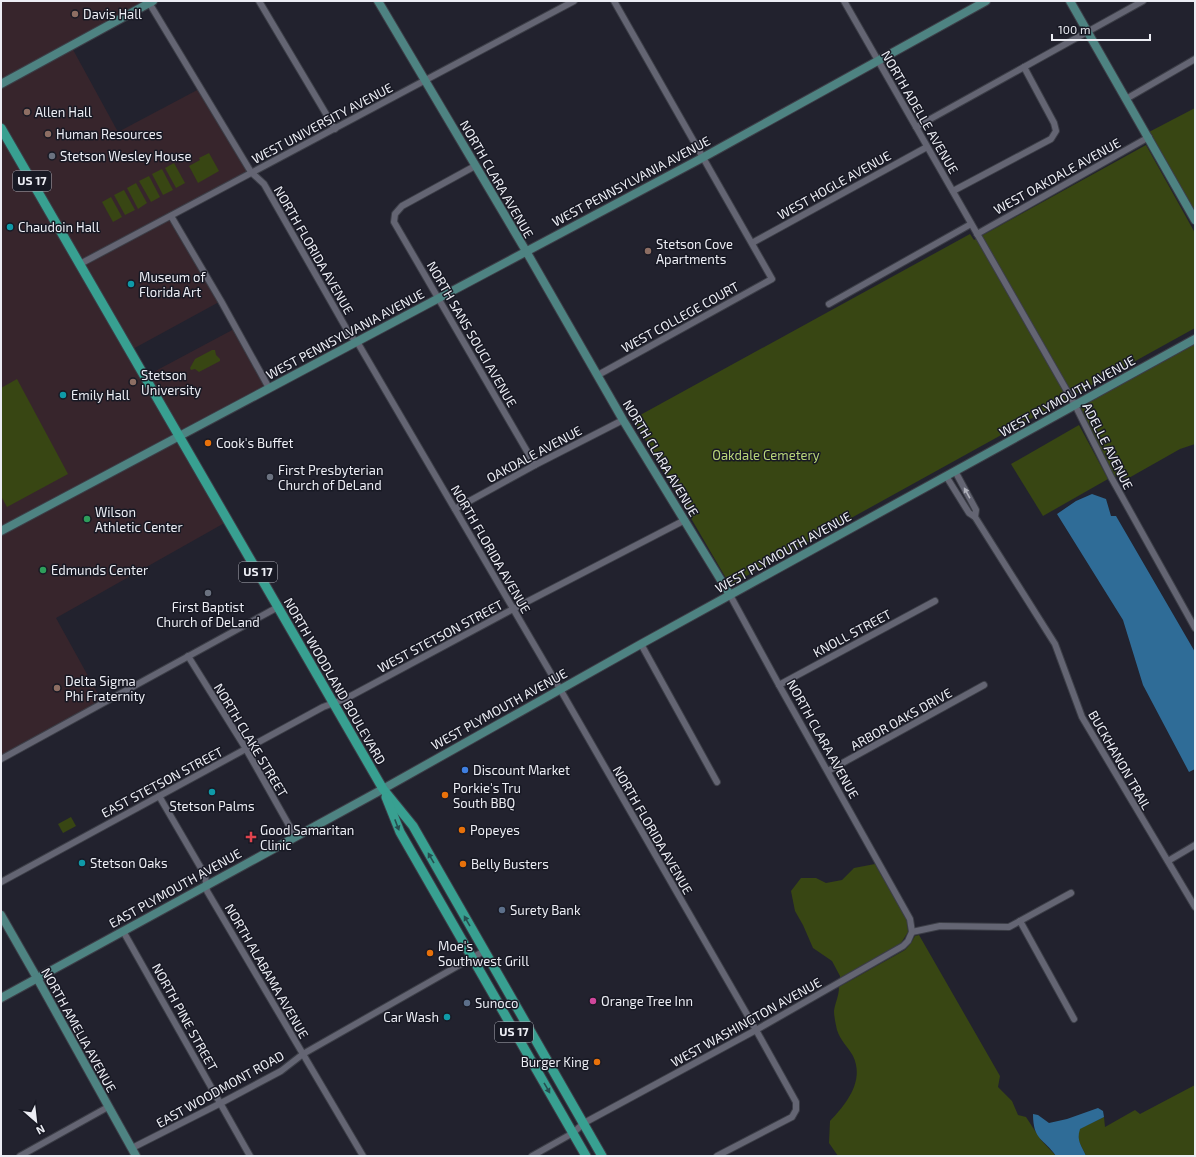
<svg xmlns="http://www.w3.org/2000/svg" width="1196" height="1157" viewBox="0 0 1196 1157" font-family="'Exo 2',sans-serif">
  <rect width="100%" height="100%" fill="#22222e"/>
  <path fill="#37252c" d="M1,1H148L71,46L118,132L201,88L251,172L171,216L219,302L131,350L146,376L236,328L269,388L180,436L228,521L56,618L103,703L1,759Z"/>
  <g fill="#384613">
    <path d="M1195,108V214L1149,132Z"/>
    <path d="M1146,145L1195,233V328L730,585L633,419L970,234L974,240Z"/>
    <path d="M209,153L219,171L198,183L189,166L200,160L199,158Z"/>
    <path d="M174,163L185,183L176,188L165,168Z"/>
    <path d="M162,169L173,190L163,195L152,174Z"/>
    <path d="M149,176L160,197L151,202L139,181Z"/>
    <path d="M136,183L147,203L138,209L127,188Z"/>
    <path d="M124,190L135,210L125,215L114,195Z"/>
    <path d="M111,197L122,217L113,222L102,202Z"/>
    <path d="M1195,343V444L1180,449L1127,479L1114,476L1080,407Z"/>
    <path d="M212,350H215L216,355L220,359V361L199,372L195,369L191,370L190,368L195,359Z"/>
    <path d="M17,379L68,474L7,507L1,496V388Z"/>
    <path d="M1079,425L1108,479L1043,516L1011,464Z"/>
    <path d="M71,817L76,826L63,833L58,824Z"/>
    <path d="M875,864L907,920L908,932L901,943L840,978V976L832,961L813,948L803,925L795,911L791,891L801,878H816L826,883L842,880L854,868Z"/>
    <path d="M919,935L1000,1076L998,1087L1012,1101L1018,1115L1026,1117L1041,1140L1056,1156H838L829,1143L830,1121C846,1104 865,1081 853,1056C848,1047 840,1040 837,1030C836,1025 834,1017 834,1011C835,1003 839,996 839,987L905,950L911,943L915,936Z"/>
    <path d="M1195,1085V1156H1086C1082,1146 1076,1141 1079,1129L1104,1117L1105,1127L1135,1110L1140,1114Z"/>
  </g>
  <g fill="#2f6c97">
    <path d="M1092,494L1106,499L1111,516H1116L1195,652V769L1189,772L1143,685L1123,620L1057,514L1076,501Z"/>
    <path d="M1098,1108L1103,1111L1104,1117L1080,1129C1076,1141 1082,1146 1086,1156H1056C1044,1138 1033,1141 1033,1114L1038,1115L1049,1123L1067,1119Z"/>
  </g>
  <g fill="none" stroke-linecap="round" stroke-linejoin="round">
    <g stroke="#3c3e47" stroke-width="8">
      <g id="street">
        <path d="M148,1L251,172L264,184L350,335L359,345L560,689L756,1030L796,1102V1110L792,1117L717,1156"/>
        <path d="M259,1L335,129"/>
        <path d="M844,1L1075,405L1111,477L1195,628"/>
        <path d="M1126,99L1195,59"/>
        <path d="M916,127L1143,1"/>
        <path d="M475,166L402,206L395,214L394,222L535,465"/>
        <path d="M953,191L1051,139L1056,131L1054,123L1024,67"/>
        <path d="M171,216L221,301L269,388"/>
        <path d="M977,234L1149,137"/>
        <path d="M752,243L927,147"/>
        <path d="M80,264L574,1"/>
        <path d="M829,304L971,224"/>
        <path d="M598,375L772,279L614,1"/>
        <path d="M955,471L976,510L975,517"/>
        <path d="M946,476L969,513L975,517L1055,644L1082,717L1195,907"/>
        <path d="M455,509L535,465L623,420"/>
        <path d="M730,595L779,685L910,919L912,932"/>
        <path d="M641,644L717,782"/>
        <path d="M188,656L246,749L295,836"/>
        <path d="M779,685L935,601"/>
        <path d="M1,759L278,607"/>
        <path d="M828,771L984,685"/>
        <path d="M159,796L205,875L207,891L363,1156"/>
        <path d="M1168,861L1195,845"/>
        <path d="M1,882L323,707L347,698L513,609L685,520"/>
        <path d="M1020,921L1074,1019"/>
        <path d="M123,931L250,1156"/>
        <path d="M912,932L940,926L1009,927L1071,893"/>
        <path d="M132,1148L221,1103L281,1071L303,1054L484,951"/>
        <path d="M20,1156L108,1107"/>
        <path d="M532,1156L573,1133L584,1123L756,1030L903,946L908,941L912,932"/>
      </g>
    </g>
    <g stroke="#3c3e47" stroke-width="10">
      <g id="secondary">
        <path d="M378,1L526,251L623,420L730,595"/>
        <path d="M1070,1L1195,220"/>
        <path d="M1,84L153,1"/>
        <path d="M1,531L702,158L986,1"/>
        <path d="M1,915L37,978L136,1156"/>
        <path d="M1,998L383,789L641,644L1195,339"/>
      </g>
    </g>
    <g stroke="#3c3e47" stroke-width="11">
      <g id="primary">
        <path d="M1,128L383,789L413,826L602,1156"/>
        <path d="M386,797L400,832L586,1156"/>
      </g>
    </g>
    <use href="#street" stroke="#646573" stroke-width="6"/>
    <use href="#secondary" stroke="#4e8382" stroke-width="8"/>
    <use href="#primary" stroke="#38a091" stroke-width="9"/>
  </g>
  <defs><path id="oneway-solid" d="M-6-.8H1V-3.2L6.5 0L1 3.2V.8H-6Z"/></defs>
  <use fill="#afb0ba" href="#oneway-solid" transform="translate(967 493) rotate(-119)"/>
  <g fill="#254f50">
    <use href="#oneway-solid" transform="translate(397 825) rotate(69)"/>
    <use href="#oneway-solid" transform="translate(431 858) rotate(-120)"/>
    <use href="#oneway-solid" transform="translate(467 921) rotate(-120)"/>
    <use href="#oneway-solid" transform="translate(547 1088) rotate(60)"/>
  </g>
  <g fill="#8d6e63" stroke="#181924" stroke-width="1.5">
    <circle cx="75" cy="14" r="4"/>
    <circle cx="27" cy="112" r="4"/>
    <circle cx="48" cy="134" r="4"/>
    <circle cx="648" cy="251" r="4"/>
    <circle cx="133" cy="382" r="4"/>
    <circle cx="57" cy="688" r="4"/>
  </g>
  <g fill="#6b7280" stroke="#181924" stroke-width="1.5">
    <circle cx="52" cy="156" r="4"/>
    <circle cx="270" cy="477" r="4"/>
    <circle cx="208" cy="593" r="4"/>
  </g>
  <g fill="#0f9aa8" stroke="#181924" stroke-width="1.5">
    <circle cx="10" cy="227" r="4"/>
    <circle cx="131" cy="284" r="4"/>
    <circle cx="63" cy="395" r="4"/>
    <circle cx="212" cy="792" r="4"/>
    <circle cx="82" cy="863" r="4"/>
    <circle cx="447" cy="1017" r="4"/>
  </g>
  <g fill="#e8710a" stroke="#181924" stroke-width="1.5">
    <circle cx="208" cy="443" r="4"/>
    <circle cx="445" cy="795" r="4"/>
    <circle cx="462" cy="830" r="4"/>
    <circle cx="463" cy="864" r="4"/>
    <circle cx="430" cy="953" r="4"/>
    <circle cx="597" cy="1062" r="4"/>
  </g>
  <g fill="#2e9e5b" stroke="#181924" stroke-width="1.5">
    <circle cx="87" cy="519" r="4"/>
    <circle cx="43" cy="570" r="4"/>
  </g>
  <circle fill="#3f7fe0" stroke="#181924" stroke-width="1.5" cx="465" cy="770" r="4"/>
  <path fill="#e0444e" stroke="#181924" stroke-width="1.5" d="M249 831h4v4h4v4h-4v4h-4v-4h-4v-4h4z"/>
  <g fill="#5c6f8a" stroke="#181924" stroke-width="1.5">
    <circle cx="502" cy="910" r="4"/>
    <circle cx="467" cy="1003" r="4"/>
  </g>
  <circle fill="#d1479c" stroke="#181924" stroke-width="1.5" cx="593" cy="1001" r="4"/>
  <g text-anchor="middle" stroke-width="3" stroke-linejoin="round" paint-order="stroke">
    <g fill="#181924" stroke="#acadb6" stroke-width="1">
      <rect x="13" y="171" width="38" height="20" rx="3"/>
      <rect x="239" y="562" width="38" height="20" rx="3"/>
      <rect x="495" y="1022" width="38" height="20" rx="3"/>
    </g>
    <g font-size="12" font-weight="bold" fill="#ecedf4">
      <text x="32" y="185">US 17</text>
      <text x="258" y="576">US 17</text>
      <text x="514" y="1036">US 17</text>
    </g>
    <g font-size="13" fill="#ecedf4" stroke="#181924" text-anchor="start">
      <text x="83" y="19">Davis Hall</text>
      <text x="35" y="117">Allen Hall</text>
      <text x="56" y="139">Human Resources</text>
      <text x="60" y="161">Stetson Wesley House</text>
      <text x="18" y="232">Chaudoin Hall</text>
      <text x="656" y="249">Stetson Cove<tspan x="656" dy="15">Apartments</tspan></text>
      <text x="139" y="282">Museum of<tspan x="139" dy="15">Florida Art</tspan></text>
      <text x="141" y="380">Stetson<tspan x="141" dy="15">University</tspan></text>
      <text x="71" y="400">Emily Hall</text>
      <text x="216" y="448">Cook's Buffet</text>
      <text x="278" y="475">First Presbyterian<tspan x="278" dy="15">Church of DeLand</tspan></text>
      <text x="95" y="517">Wilson<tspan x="95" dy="15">Athletic Center</tspan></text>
      <text x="51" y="575">Edmunds Center</text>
      <text x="208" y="612" text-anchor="middle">First Baptist<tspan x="208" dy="15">Church of DeLand</tspan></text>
      <text x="65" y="686">Delta Sigma<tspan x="65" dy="15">Phi Fraternity</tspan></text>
      <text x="473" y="775">Discount Market</text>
      <text x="453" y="793">Porkie's Tru<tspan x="453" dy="15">South BBQ</tspan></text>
      <text x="212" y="811" text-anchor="middle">Stetson Palms</text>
      <text x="260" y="835">Good Samaritan<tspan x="260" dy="15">Clinic</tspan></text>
      <text x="470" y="835">Popeyes</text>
      <text x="90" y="868">Stetson Oaks</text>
      <text x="471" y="869">Belly Busters</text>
      <text x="510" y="915">Surety Bank</text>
      <text x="438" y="951">Moe's<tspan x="438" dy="15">Southwest Grill</tspan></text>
      <text x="601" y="1006">Orange Tree Inn</text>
      <text x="475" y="1008">Sunoco</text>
      <text x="439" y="1022" text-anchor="end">Car Wash</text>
      <text x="589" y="1067" text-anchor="end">Burger King</text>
    </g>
    <g font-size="13" fill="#ecedf4" stroke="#181924">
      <text transform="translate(920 112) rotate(60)" y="5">NORTH ADELLE AVENUE</text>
      <text transform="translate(322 123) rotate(-28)" y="5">WEST UNIVERSITY AVENUE</text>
      <text transform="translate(1057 176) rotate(-29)" y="5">WEST OAKDALE AVENUE</text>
      <text transform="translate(497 179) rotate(60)" y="5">NORTH CLARA AVENUE</text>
      <text transform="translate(631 181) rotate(-28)" y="5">WEST PENNSYLVANIA AVENUE</text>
      <text transform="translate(834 185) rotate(-29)" y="5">WEST HOGLE AVENUE</text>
      <text transform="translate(314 250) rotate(60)" y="5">NORTH FLORIDA AVENUE</text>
      <text transform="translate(680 317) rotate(-29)" y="5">WEST COLLEGE COURT</text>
      <text transform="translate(345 334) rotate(-28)" y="5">WEST PENNSYLVANIA AVENUE</text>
      <text transform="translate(472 334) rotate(60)" y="5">NORTH SANS SOUCI AVENUE</text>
      <text transform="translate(1067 396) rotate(-29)" y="5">WEST PLYMOUTH AVENUE</text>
      <text transform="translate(1108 446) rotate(63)" y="5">ADELLE AVENUE</text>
      <text transform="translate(534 454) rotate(-28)" y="5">OAKDALE AVENUE</text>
      <text transform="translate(661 458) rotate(59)" y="5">NORTH CLARA AVENUE</text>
      <text transform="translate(491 549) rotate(60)" y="5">NORTH FLORIDA AVENUE</text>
      <text transform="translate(783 552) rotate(-29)" y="5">WEST PLYMOUTH AVENUE</text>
      <text transform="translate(852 633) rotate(-28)" y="5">KNOLL STREET</text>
      <text transform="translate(440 636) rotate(-28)" y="5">WEST STETSON STREET</text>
      <text transform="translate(335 681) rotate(60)" y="5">NORTH WOODLAND BOULEVARD</text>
      <text transform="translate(499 709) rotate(-29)" y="5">WEST PLYMOUTH AVENUE</text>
      <text transform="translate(901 719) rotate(-29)" y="5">ARBOR OAKS DRIVE</text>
      <text transform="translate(823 739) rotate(61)" y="5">NORTH CLARA AVENUE</text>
      <text transform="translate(251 740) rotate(59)" y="5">NORTH CLAKE STREET</text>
      <text transform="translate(1120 760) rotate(60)" y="5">BUCKHANON TRAIL</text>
      <text transform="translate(162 782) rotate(-28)" y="5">EAST STETSON STREET</text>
      <text transform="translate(653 830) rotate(60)" y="5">NORTH FLORIDA AVENUE</text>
      <text transform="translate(175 888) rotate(-29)" y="5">EAST PLYMOUTH AVENUE</text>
      <text transform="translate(267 971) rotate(60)" y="5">NORTH ALABAMA AVENUE</text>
      <text transform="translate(185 1017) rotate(61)" y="5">NORTH PINE STREET</text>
      <text transform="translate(746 1022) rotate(-29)" y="5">WEST WASHINGTON AVENUE</text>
      <text transform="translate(79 1030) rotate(61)" y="5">NORTH AMELIA AVENUE</text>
      <text transform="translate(220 1089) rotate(-29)" y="5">EAST WOODMONT ROAD</text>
    </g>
    <g font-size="13" fill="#b9d67a" stroke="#181924">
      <text x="766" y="460">Oakdale Cemetery</text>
    </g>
  </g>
  <rect width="1196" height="1157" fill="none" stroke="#ecedf4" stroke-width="4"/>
  <g transform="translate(36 1121) rotate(152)" stroke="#181924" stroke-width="3" paint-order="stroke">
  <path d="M0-3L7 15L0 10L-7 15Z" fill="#ecedf4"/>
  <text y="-6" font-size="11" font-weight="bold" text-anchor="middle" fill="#ecedf4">N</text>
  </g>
  <path d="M1052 34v6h98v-6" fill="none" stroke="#ecedf4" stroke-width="2"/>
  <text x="1058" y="34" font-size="12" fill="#ecedf4" stroke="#181924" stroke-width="3" paint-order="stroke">100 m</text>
</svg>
